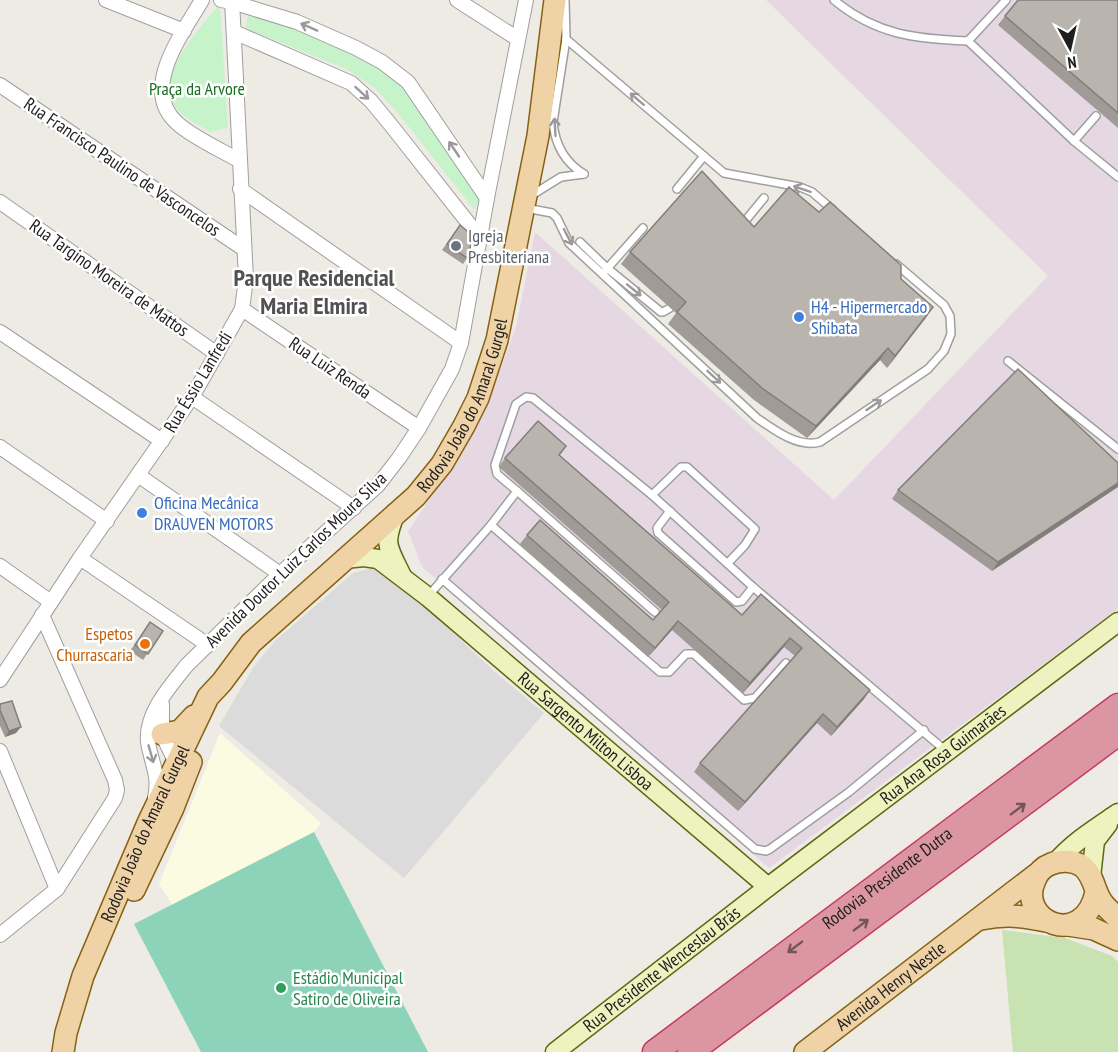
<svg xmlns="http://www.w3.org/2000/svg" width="1118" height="1052" viewBox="0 0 1118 1052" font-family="'PT Sans Narrow',sans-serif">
  <rect width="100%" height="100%" fill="#eeebe5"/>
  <path fill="#dcdbdb" d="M373,568L391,574L495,672L544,713L404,878L219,726L254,666L276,640L353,573Z"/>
  <path fill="#e6d8e3" d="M766,0H1118V609L769,868L422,567L408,531L454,463L486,408L516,327L535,232L834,500L1048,276Z"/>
  <path fill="#fafbe1" d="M220,733L321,823L314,832L173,906L159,884Z"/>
  <path fill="#c8e2b1" d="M1002,930L1065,938L1112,956L1118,962V1052H1013Z"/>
  <g fill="#c7f3cb">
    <path d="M220,4L228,128L210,132C197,124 181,117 173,104C156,76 202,24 220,4Z"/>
    <path d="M249,12L295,25L381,66L406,89L481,196L474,210L402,118L375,88L346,69L245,28Z"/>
  </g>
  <path fill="#8cd3b9" d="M314,832L428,1052H201L134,924Z"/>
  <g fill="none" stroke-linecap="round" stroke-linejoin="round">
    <g stroke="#9f9f9f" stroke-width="10">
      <g id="lane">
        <path d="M565,0L566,39L553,122C555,145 564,162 584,174"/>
        <path d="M834,0C876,35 916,39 968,41L1074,141L1118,177"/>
        <path d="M566,39L724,173L800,187L812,192L833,210"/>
        <path d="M968,41L1006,0"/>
        <path d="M1074,141L1096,116"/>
        <path d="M677,189L704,156"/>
        <path d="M532,195L561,177L584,174"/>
        <path d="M526,208L552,213L557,218L569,243L757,418C774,430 798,448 820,442L928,369L944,351L951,334L950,316L944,305L896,264"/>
        <path d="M741,226L764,198"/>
        <path d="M580,242L607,268L661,312H663L670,308"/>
        <path d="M605,271L643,228"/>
        <path d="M1008,361L1118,449"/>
        <path d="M517,491L497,474L495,465L516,404L526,397L533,398L652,495L753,587L946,751"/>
        <path d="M652,495L681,467H687L755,529L745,545L728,563"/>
        <path d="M670,511L657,528L658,533L736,602L742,601L753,587"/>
        <path d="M491,525L517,491L655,612"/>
        <path d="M442,579L755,849L766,851L770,849L849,792L924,730"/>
        <path d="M429,595L491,525L660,672H669L686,654H694L744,700L755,698L786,663"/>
      </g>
    </g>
    <g stroke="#9f9f9f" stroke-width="16">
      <g id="street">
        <path d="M106,0L184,31"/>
        <path d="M202,0C183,33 139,89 177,123C192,137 221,150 240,161"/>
        <path d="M221,0L232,2L297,22L356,48L382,62L408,82L487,198"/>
        <path d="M457,0L518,39"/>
        <path d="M234,32L351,83L371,101L390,124L481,239"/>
        <path d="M0,85L244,249"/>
        <path d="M240,189L461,343"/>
        <path d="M0,202L217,354"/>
        <path d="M242,309L419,428"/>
        <path d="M0,332L162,441"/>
        <path d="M192,397L354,508"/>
        <path d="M0,447L107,521"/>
        <path d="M138,475L280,574"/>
        <path d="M80,558L208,645"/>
        <path d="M0,566L51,602"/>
        <path d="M0,680L80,558L192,397L242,309L246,279L232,0"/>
        <path d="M162,704V734L176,763"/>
        <path d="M0,751L57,889"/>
        <path d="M155,797C160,776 151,762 148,742C145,714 170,686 187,665L280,574L378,485L399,458L419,428L452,369L461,343L487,198L526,0"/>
        <path d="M0,935L57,889L115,798L117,790L115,780L42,615"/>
      </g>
    </g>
    <g stroke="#5d6812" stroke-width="21">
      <g id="secondary">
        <path d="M396,512C383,545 387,545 402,576"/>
        <path id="s1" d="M344,559L364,557L378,559L428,597L768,887"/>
        <path d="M1056,862C1073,842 1096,828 1118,813"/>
        <path d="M1091,877L1095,841L1108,824"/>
        <path id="s2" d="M555,1052L768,887L1118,622"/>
      </g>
    </g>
    <g stroke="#866212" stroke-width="24">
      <g id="primary">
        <path d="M162,734L180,731L194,716"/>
        <path d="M134,890L173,808L191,762"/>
        <path d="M1096,892C1083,951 1016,921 1035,880C1038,872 1043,867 1051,864C1060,860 1073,860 1082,866C1094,875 1094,891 1102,902C1106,908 1113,913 1118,919"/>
        <path d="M981,919C1006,914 1022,916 1046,921"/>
        <path d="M1068,925L1094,929L1118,940"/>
        <path id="s3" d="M63,1052L66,1033L83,976L148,823L208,697L222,682L251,643L416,496L442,464L464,426L478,398L497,340L538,136L555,0"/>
        <path id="s4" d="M805,1052L1037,874"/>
      </g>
    </g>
    <g stroke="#c43966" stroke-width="27">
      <g id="highway">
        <path id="s5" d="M655,1052L1118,706"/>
        <path d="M690,1052L1118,733"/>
      </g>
    </g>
    <use href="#lane" stroke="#fff" stroke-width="7"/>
    <use href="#street" stroke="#fff" stroke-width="14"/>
    <use href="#secondary" stroke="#eef2bf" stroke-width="18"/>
    <use href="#primary" stroke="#f0d2a7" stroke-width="21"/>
    <use href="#highway" stroke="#dc96a1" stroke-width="24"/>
  </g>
  <g fill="#a09b96">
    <path d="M1118,0V128L998,25L1005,16Z"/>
    <path d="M460,225L467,258L463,264L442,250Z"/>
    <path d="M754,227L901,279L933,307L887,368L880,360L807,438L754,400L668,324L676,313L621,264L630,252Z"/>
    <path d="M560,456L742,615L761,594L864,699L831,736L817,723L738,811L694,772L700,763L795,656L784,647L743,693L672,630L648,657L520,544L527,535L653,620L662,610L499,467L505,458Z"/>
    <path d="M1118,463L992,571L892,499L898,490Z"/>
    <path d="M150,622L163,631L143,660L130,651Z"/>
    <path d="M0,704L16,733L5,737L0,726Z"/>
  </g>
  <g fill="#827e7a">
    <path d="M933,307L925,319L887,368L895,356Z"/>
    <path d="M888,348L880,360L807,438L816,426Z"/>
    <path d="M1118,483V487L992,571L998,562Z"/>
    <path d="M678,621L672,630L648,657L655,648Z"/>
    <path d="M790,638L784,647L743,693L750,683Z"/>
    <path d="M870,690L864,699L831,736L837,727Z"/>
    <path d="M823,714L817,723L738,811L745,802Z"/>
    <path d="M21,727L16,733L5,737L9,731Z"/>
  </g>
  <g fill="#bab4ae" stroke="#827e7a" stroke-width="1.5">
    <path d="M1018,0H1118V113L1005,16Z"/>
    <path d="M702,171L754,227L789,187L819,212L830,202L901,265V279L933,307L895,356L888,348L816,426L762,388L677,312L686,302L630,252Z"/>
    <path d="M460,225L466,230L470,237L471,244L467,258L447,244Z"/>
    <path d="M1018,369L1118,463V483L998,562L898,490Z"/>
    <path d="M538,421L566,446L559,455L742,615L761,594L870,690L837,727L823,714L745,802L700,763L802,648L790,638L750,683L678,621L655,648L527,535L540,520L653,620L669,602L505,458Z"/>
    <path d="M150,622L163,631L148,654L135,645Z"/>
    <path d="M12,701L21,727L9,731L0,710V704Z"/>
  </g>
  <defs><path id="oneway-shaft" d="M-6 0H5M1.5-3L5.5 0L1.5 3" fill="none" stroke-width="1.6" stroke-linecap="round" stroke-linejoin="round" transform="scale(1.5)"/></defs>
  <g stroke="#9a9a9a">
    <use href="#oneway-shaft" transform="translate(309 27) rotate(-156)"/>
    <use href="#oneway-shaft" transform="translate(362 93) rotate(42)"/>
    <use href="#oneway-shaft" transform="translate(637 99) rotate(-139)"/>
    <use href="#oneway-shaft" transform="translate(555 127) rotate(-93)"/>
    <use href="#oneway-shaft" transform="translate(454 149) rotate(-124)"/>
    <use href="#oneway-shaft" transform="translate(802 189) rotate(-161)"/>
    <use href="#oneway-shaft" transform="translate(568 237) rotate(62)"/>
    <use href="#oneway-shaft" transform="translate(634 290) rotate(39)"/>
    <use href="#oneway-shaft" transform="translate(714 377) rotate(43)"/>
    <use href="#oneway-shaft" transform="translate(874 405) rotate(-34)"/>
    <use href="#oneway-shaft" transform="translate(151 754) rotate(74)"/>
  </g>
  <g stroke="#735459">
    <use href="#oneway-shaft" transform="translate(1018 809) rotate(-37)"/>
    <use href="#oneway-shaft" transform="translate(861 925) rotate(-37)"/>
    <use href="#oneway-shaft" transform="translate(795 947) rotate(143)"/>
  </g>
  <circle fill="#6b7280" stroke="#fff" stroke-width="2" cx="456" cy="246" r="6"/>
  <g fill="#3f7fe0" stroke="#fff" stroke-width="2">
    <circle cx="799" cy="317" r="6"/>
    <circle cx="142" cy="513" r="6"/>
  </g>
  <circle fill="#e8710a" stroke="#fff" stroke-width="2" cx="145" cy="644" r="6"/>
  <circle fill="#2e9e5b" stroke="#fff" stroke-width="2" cx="281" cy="988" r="6"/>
  <g text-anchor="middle" stroke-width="5" stroke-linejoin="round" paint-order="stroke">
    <g font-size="18" fill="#196f21" stroke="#fff">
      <text x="197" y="95">Praça da Arvore</text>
    </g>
    <g font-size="18" fill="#1e1e1e" stroke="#fff">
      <text transform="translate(122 167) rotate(34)" y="6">Rua Francisco Paulino de Vasconcelos</text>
      <text transform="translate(109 278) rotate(35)" y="6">Rua Targino Moreira de Mattos</text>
      <text transform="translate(330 368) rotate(34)" y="6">Rua Luiz Renda</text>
      <text transform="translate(198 382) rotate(-59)" y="6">Rua Éssio Lanfredi</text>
      <text dy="6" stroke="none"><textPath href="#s3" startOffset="778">Rodovia João do Amaral Gurgel</textPath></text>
      <text transform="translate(296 560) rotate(-44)" y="6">Avenida Doutor Luiz Carlos Moura Silva</text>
      <text dy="6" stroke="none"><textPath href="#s1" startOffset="304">Rua Sargento Milton Lisboa</textPath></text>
      <text dy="6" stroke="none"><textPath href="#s2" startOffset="489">Rua Ana Rosa Guimarães</textPath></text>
      <text dy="6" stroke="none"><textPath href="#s3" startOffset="234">Rodovia João do Amaral Gurgel</textPath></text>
      <text dy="6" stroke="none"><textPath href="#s5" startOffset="290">Rodovia Presidente Dutra</textPath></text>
      <text dy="6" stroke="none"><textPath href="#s2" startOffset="135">Rua Presidente Wenceslau Brás</textPath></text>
      <text dy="6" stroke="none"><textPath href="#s4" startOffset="108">Avenida Henry Nestle</textPath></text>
    </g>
    <g font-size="18" fill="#5b616d" stroke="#fff" text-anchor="start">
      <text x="468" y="242">Igreja<tspan x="468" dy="21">Presbiteriana</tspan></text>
    </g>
    <g font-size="18" fill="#366cbe" stroke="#fff" text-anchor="start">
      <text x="811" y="313">H4 - Hipermercado<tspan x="811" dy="21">Shibata</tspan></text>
      <text x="154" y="509">Oficina Mecânica<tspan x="154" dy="21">DRAUVEN MOTORS</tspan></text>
    </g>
    <g font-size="18" fill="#c56008" stroke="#fff" text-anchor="end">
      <text x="133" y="640">Espetos<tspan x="133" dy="21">Churrascaria</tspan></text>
    </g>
    <g font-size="18" fill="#27864d" stroke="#fff" text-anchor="start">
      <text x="293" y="984">Estádio Municipal<tspan x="293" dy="21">Satiro de Oliveira</tspan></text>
    </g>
    <g font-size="24" font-weight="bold" fill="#515151" stroke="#fff">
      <text x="314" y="286">Parque Residencial<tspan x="314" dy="28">Maria Elmira</tspan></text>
    </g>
  </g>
  <g transform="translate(1070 48) rotate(172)" stroke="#ffffff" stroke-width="4.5" paint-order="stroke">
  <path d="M0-4.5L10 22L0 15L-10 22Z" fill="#1e1e1e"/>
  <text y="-9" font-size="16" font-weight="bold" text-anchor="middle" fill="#1e1e1e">N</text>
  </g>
</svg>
